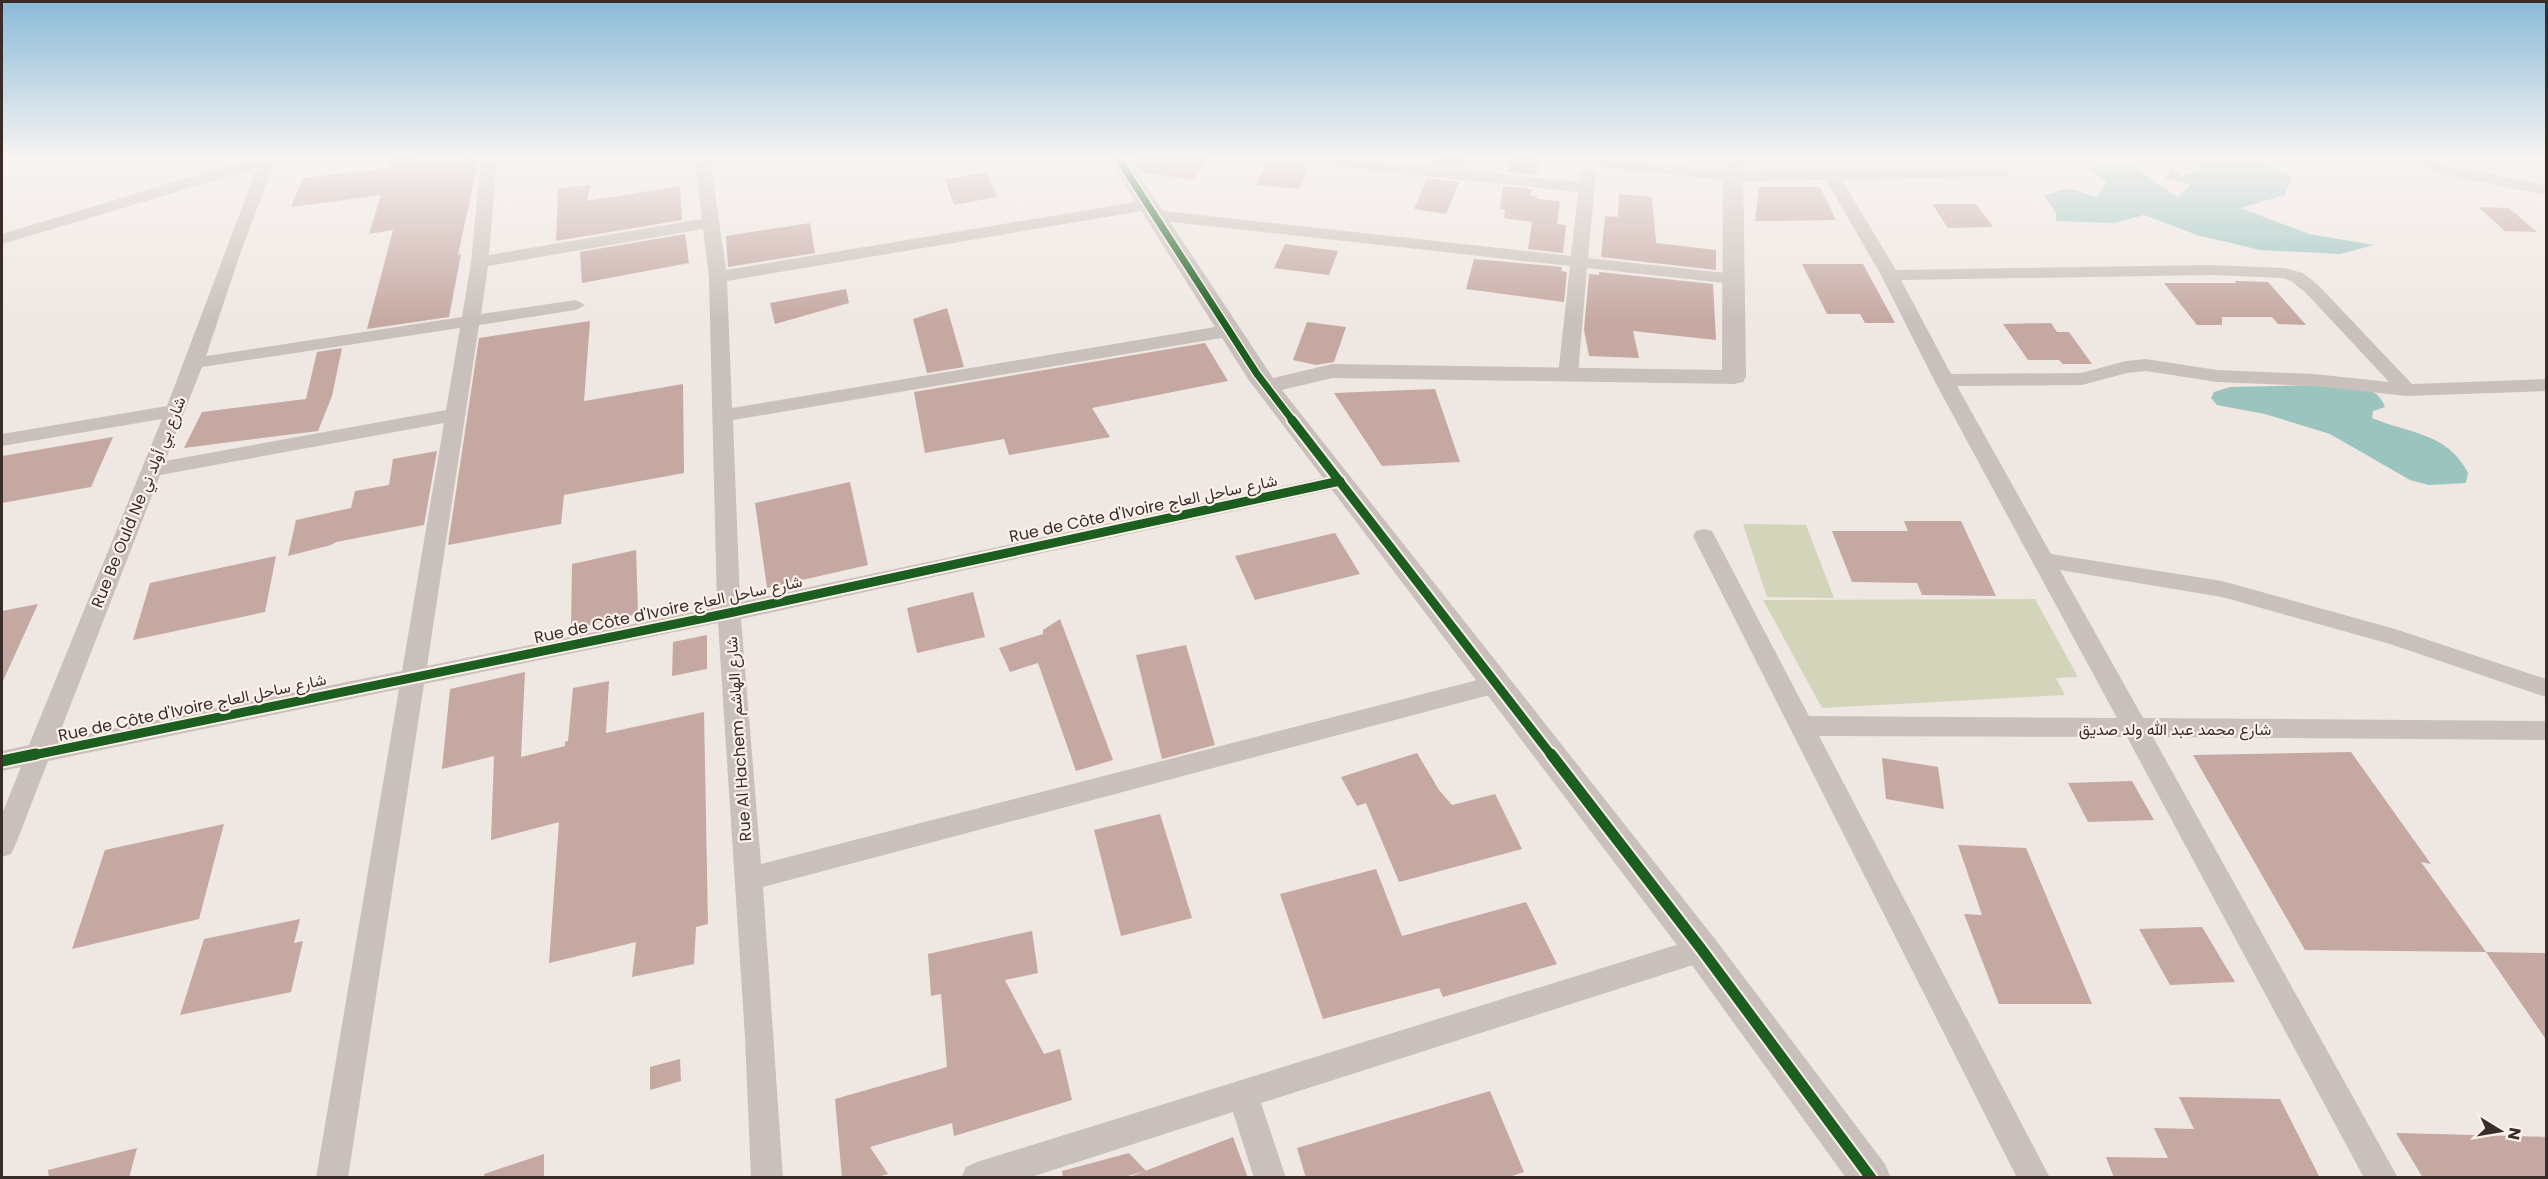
<svg xmlns="http://www.w3.org/2000/svg" width="2548" height="1179" viewBox="0 0 2548 1179" font-family="Poppins,Vazirmatn,sans-serif">
  <rect width="100%" height="100%" fill="#efe7e2"/>
  <g fill="#d3d5ba">
    <path d="M1743,524L1806,525L1834,598L1767,597Z"/>
    <path d="M2035,599L2078,677L2056,678L2065,695L1822,708L1763,600Z"/>
  </g>
  <g fill="#9cc4bf">
    <path d="M2198,157H2251L2292,176L2285,195L2240,208L2309,234L2374,245L2340,254L2260,250L2197,235L2144,215L2114,223L2056,221V213L2044,196L2068,188L2097,197L2107,182L2084,168L2130,165L2178,197L2191,184L2165,179L2172,168L2183,176L2202,170Z"/>
    <path d="M2323,385C2346,387 2377,382 2385,407L2373,411L2372,418C2409,434 2447,432 2468,473L2466,483L2429,485L2410,480L2330,434L2265,414L2217,405L2211,398L2214,392L2230,387Z"/>
  </g>
  <g fill="#c5a8a2">
    <path d="M392,157H422L420,164L479,157L458,255L461,254L449,317L367,329L393,230L369,234L381,195L291,207L303,178L388,168Z"/>
    <path d="M1130,157H1210L1194,180L1139,172Z"/>
    <path d="M1436,157H1469L1464,168L1433,165Z"/>
    <path d="M1508,157H1541L1536,175L1506,172Z"/>
    <path d="M1268,158L1309,166L1299,189L1256,185Z"/>
    <path d="M987,172L997,197L954,205L945,179Z"/>
    <path d="M1427,178L1459,182L1446,214L1414,209Z"/>
    <path d="M591,185L587,201L680,186L682,220L556,241L558,188Z"/>
    <path d="M1503,186L1532,189L1530,195L1538,196L1537,199L1560,201L1557,224L1566,225L1563,253L1528,249L1532,222L1504,218L1505,210L1500,209Z"/>
    <path d="M1759,187H1820L1836,220L1755,221Z"/>
    <path d="M1619,194L1652,197L1656,243L1716,250V270L1601,257L1605,216L1618,217Z"/>
    <path d="M1932,204H1976L1993,227L1948,228Z"/>
    <path d="M2478,207L2509,208L2537,232L2505,231Z"/>
    <path d="M810,223L815,253L728,267L726,236Z"/>
    <path d="M685,234L689,263L582,283L580,252Z"/>
    <path d="M1285,244L1338,251L1329,275L1274,268Z"/>
    <path d="M1474,259L1562,267L1561,271L1567,272L1564,302L1466,289Z"/>
    <path d="M1802,264H1863L1895,323H1865L1860,314H1827Z"/>
    <path d="M1599,272L1713,284L1716,340L1633,331L1639,358L1589,356L1584,330L1589,274L1599,275Z"/>
    <path d="M2235,281L2268,282L2306,325L2278,324L2272,317H2222V325H2197L2164,283H2236Z"/>
    <path d="M846,289L849,303L775,324L770,303Z"/>
    <path d="M947,308L964,367L927,373L913,319Z"/>
    <path d="M590,321L584,401L683,384L684,473L564,495L561,524L448,545L479,338Z"/>
    <path d="M1307,322L1346,327L1334,362L1316,365L1293,360Z"/>
    <path d="M2051,323L2057,332H2069L2092,364H2063L2059,360H2028L2003,324Z"/>
    <path d="M1205,343L1228,381L1092,408L1110,437L1009,455L1004,439L925,453L914,392Z"/>
    <path d="M342,348L332,396L318,431L184,448L202,412L306,399L317,352Z"/>
    <path d="M1435,389L1460,462L1382,466L1334,393Z"/>
    <path d="M113,437L91,487L2,503V456Z"/>
    <path d="M437,451L424,525L336,542L331,545L288,556L296,520L351,508L355,491L389,485L393,459Z"/>
    <path d="M850,482L868,565L767,588L755,503Z"/>
    <path d="M1904,521H1961L1996,596L1922,595L1917,583L1852,582L1832,531H1908Z"/>
    <path d="M1335,533L1360,574L1255,600L1235,556Z"/>
    <path d="M636,550L638,614L571,629L572,564Z"/>
    <path d="M276,556L265,612L133,640L150,583Z"/>
    <path d="M973,592L985,637L917,653L907,608Z"/>
    <path d="M38,604L2,683V611Z"/>
    <path d="M1060,619L1113,760L1076,771L1038,663L1010,672L999,648L1043,634V630Z"/>
    <path d="M707,635V669L672,676L673,642Z"/>
    <path d="M1186,645L1215,745L1162,759L1136,655Z"/>
    <path d="M525,672L521,757L565,746V742L568,741L573,688L609,681L606,733L704,712L708,924L696,927L694,964L632,977L636,942L549,963L559,822L491,840L494,756L442,769L450,689Z"/>
    <path d="M2351,752L2431,864L2421,862L2486,952L2305,950L2193,755Z"/>
    <path d="M1417,753L1439,790L1452,805L1495,794L1522,849L1399,882L1366,803L1357,806L1341,777Z"/>
    <path d="M1882,758L1938,767L1944,809L1886,799Z"/>
    <path d="M2132,781L2154,820L2088,822L2068,783Z"/>
    <path d="M1160,814L1192,918L1121,936L1094,830Z"/>
    <path d="M224,824L199,919L72,949L105,850Z"/>
    <path d="M1958,845L2026,848L2092,1004H1999L1964,914L1982,915Z"/>
    <path d="M1376,869L1402,936L1526,902L1557,964L1443,997L1439,988L1323,1019L1280,894Z"/>
    <path d="M300,919L294,943L303,941L291,992L180,1015L204,939Z"/>
    <path d="M2202,927L2235,982L2170,985L2139,929Z"/>
    <path d="M1032,931L1038,973L1005,980L1044,1054L1060,1049L1072,1100L954,1136L952,1123L870,1147L888,1174L874,1178H842L835,1099L947,1067L941,994L931,996L928,954Z"/>
    <path d="M2486,952L2547,953V1041Z"/>
    <path d="M680,1059L681,1081L650,1090V1067Z"/>
    <path d="M1490,1091L1524,1172L1506,1178H1306L1297,1148Z"/>
    <path d="M2179,1097L2280,1099L2320,1178H2114L2106,1157L2168,1158L2154,1128L2194,1129Z"/>
    <path d="M2396,1133L2547,1137V1178H2423Z"/>
    <path d="M1233,1137L1248,1178H1132V1176Z"/>
    <path d="M137,1148L129,1178H49L48,1170Z"/>
    <path d="M1129,1153L1146,1171L1121,1178H1063L1062,1171Z"/>
    <path d="M544,1154V1178H485L484,1174Z"/>
  </g>
  <g fill="none" stroke-linecap="round" stroke-linejoin="round">
    <g fill="#c9c0bb" fill-rule="evenodd">
      <path d="M257,157H285L274,163L240,254L206,356L462,317L471,262L481,157H497L489,255L702,219L694,157H710L726,270L1148,200L1154,202L1156,205L1148,210L727,281L732,408L1227,325L1236,331L1227,337L733,420L740,602L1340,474L1347,476L1350,481L1347,486L1340,488L741,619L761,864L1497,675L1505,678L1509,684L1505,690L1497,693L763,887L783,1178H751L745,1037L718,623L424,684L348,1178H316L399,689L48,761L15,846L11,854L2,857V814L21,767L2,771V751L29,745L162,419L2,446V434L167,406L257,168L2,244V234ZM703,229L709,277L717,607L427,666L479,325L576,310L585,305L576,300L481,314L488,266ZM460,328L446,410L165,461L202,367ZM444,423L402,671L57,740L160,475Z"/>
      <path d="M1283,157H1334L1579,182L1582,170H1594L1596,173L1588,258L1734,274L1743,279L1734,284L1587,268L1578,375L1568,381L1558,375L1570,266L1154,220L1146,215L1154,210L1571,256L1578,192L1291,162Z"/>
      <path d="M1595,157L1733,171L2001,168L2007,170L2009,173L2007,176L1842,180L1896,270L2212,265L2284,268L2303,273L2318,285L2412,384L2546,379V391L2407,396L2314,386L2217,382L2146,371L2127,373L2082,385L1957,386L2051,554L2222,581L2395,629L2546,679V697L2390,644L2222,597L2060,570L2143,718L2546,721V740L2153,737L2398,1178H2364L2127,737L1819,736L2050,1178H2017L1693,536L1696,531L1704,529L1712,531L1809,716L2117,718L1934,380L1881,275L1826,180L1733,181L1590,166L1582,161L1584,158ZM2212,275L2283,278L2291,281L2306,293L2389,382L2314,374L2217,370L2146,359L2126,361L2081,373L1951,374L1901,280Z"/>
      <path d="M2407,157H2428L2448,166L2546,185V195L2438,173Z"/>
      <path d="M2536,157H2546V165L2540,163Z"/>
      <path d="M1702,937L1712,941L1716,950L1712,959L1261,1103L1286,1178H1254L1233,1112L1028,1178H961L966,1167L977,1162Z"/>
    </g>
    <path fill="#c9c0bb" fill-rule="evenodd" d="M1107,157H1127L1273,378L1332,364L1722,370L1723,157H1743L1746,377L1743,382L1734,384L1332,378L1282,390L1715,939L1885,1164L1891,1178H1846L1689,961L1248,379Z"/>
    <g stroke="#fcf1ea" stroke-width="10">
      <path id="cycleway-far2" d="M1117,157L1257,374L1293,421"/>
    </g>
    <g stroke="#fcf1ea" stroke-width="13">
      <g id="cycleway-far1">
        <path d="M1292,420L1552,756"/>
        <path d="M29,756L729,613L1340,481"/>
      </g>
    </g>
    <g stroke="#fcf1ea" stroke-width="15">
      <g id="cycleway">
        <path d="M1551,754L1702,950L1871,1178"/>
        <path d="M2,761L36,754"/>
      </g>
    </g>
    <use href="#cycleway-far2" stroke="#1b5e20" stroke-width="7"/>
    <use href="#cycleway-far1" stroke="#1b5e20" stroke-width="9"/>
    <use href="#cycleway" stroke="#1b5e20" stroke-width="11"/>
  </g>
  <linearGradient id="sky" x2="0" y2="1"><stop stop-color="#89bad8"/><stop offset="0.49" stop-color="#f8f4f2"/><stop offset="1" stop-color="#f8f4f2" stop-opacity="0"/></linearGradient>
  <rect width="2548" height="322" fill="url(#sky)"/>
  <g text-anchor="middle" stroke-width="4.5" stroke-linejoin="round" paint-order="stroke">
    <g font-size="16" fill="#3a2c28" stroke="#fcf1ea">
      <text transform="translate(138 502) rotate(-68)" y="6">Rue Be Ould Ne شارع بي أولد ني</text>
      <text transform="translate(1143 508) rotate(-12)" y="6">Rue de Côte d'Ivoire شارع ساحل العاج</text>
      <text transform="translate(668 609) rotate(-12)" y="6">Rue de Côte d'Ivoire شارع ساحل العاج</text>
      <text transform="translate(192 707) rotate(-12)" y="6">Rue de Côte d'Ivoire شارع ساحل العاج</text>
      <text x="2175" y="735">شارع محمد عبد الله ولد صديق</text>
      <text transform="translate(738 739) rotate(-94)" y="6">Rue Al Hachem شارع الهاشم</text>
    </g>
  </g>
  <rect width="2548" height="1179" fill="none" stroke="#3a2c28" stroke-width="6"/>
  <g transform="translate(2500 1131) rotate(101)" stroke="#fcf1ea" stroke-width="4.5" paint-order="stroke">
  <path d="M0-4.5L10 22L0 15L-10 22Z" fill="#3a2c28"/>
  <text y="-9" font-size="16" font-weight="bold" text-anchor="middle" fill="#3a2c28">N</text>
  </g>
</svg>
